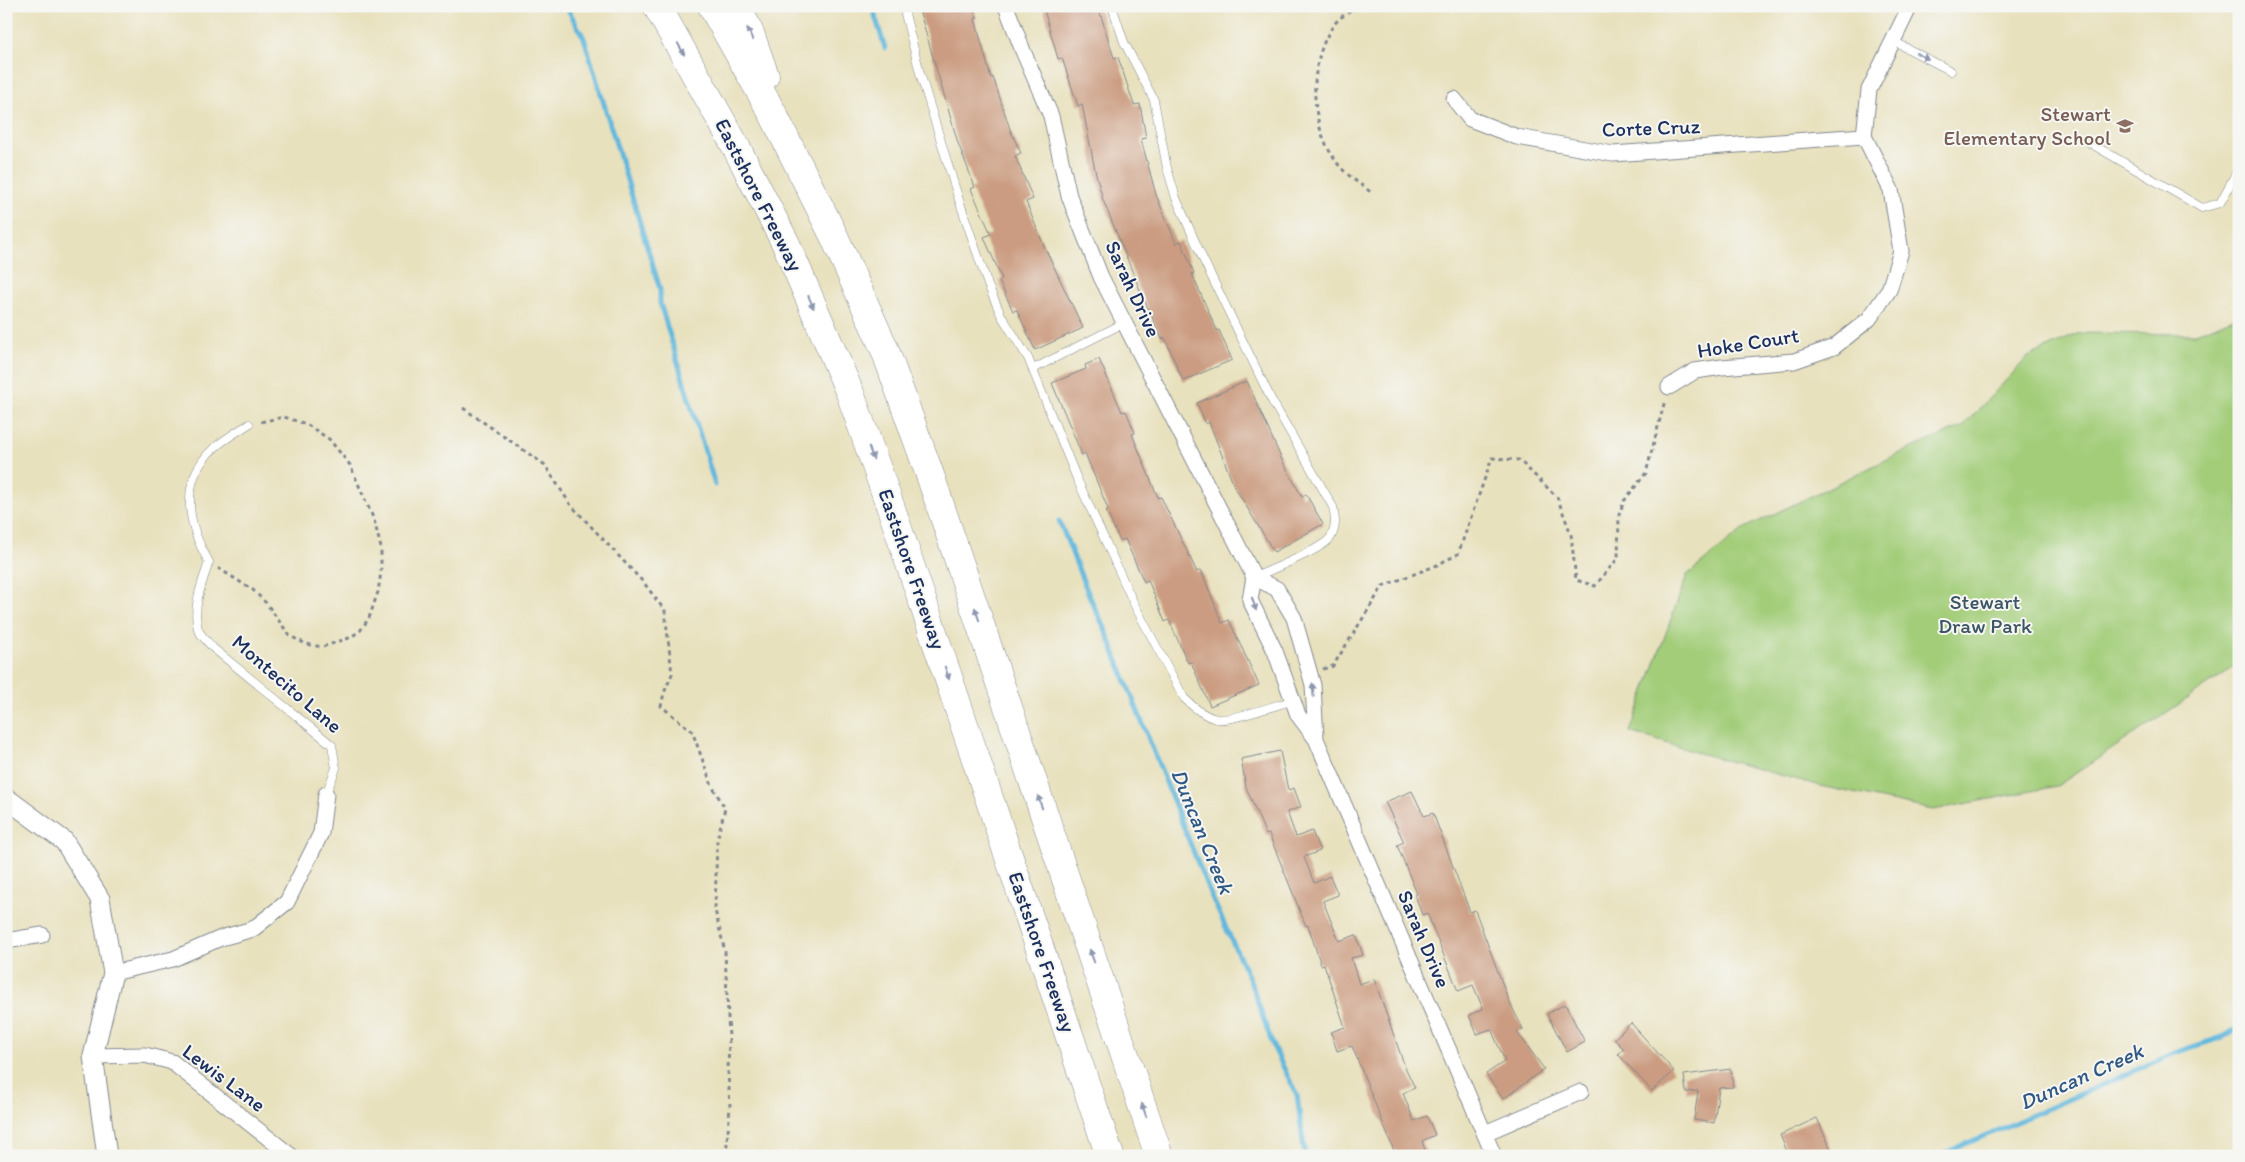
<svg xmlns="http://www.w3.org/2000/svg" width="2245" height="1162" viewBox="0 0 2245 1162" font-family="Itim,sans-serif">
  <rect width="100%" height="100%" fill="#f6f6f2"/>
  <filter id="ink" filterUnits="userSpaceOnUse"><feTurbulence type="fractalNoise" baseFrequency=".02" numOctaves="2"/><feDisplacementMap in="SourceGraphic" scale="10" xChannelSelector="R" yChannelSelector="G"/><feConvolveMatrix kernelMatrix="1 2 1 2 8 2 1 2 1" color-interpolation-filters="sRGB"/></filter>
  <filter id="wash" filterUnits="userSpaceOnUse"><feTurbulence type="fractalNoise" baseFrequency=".0096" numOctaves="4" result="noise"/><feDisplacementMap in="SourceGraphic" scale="20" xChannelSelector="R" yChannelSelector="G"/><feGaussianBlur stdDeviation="1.12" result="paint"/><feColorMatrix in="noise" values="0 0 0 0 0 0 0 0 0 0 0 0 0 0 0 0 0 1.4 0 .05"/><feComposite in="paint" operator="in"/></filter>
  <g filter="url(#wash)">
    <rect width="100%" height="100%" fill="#e8e1bd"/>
    <path fill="#a3cd79" stroke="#5f7e6c" d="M2239,316V662L2224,674L2057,786L1933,810L1825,787L1695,752L1630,732L1687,575L1745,528L1894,456L1963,426L2028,357L2079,333L2193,334Z"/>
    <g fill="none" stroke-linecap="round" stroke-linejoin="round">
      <g stroke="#60b8dd" stroke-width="5">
        <path d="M566,6L584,38L660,289V303L715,485"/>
        <path d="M872,6L885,48"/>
        <path d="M1059,521C1075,557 1085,592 1104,626L1209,891L1250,980L1273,1046L1297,1095L1305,1156"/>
        <path d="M1938,1156L2177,1052L2223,1037L2239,1028"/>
      </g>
    </g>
    <g id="blocks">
      <g fill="#cb9c81">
        <path d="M918,6H973L977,18L975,19L991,78L993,77L1011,132L1021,153L1015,156L1033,199L1026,202L1044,246L1083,328L1035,350L1017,310L1013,311L999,281L1002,279L984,237L991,234L971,189L975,187L958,143Z"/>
        <path d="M1043,6H1098L1114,58L1118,57L1134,105L1140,104L1146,138L1141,139L1156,195L1176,243L1181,241L1194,273L1192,274L1217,331L1219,330L1232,360L1183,381L1165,338L1162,339L1142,295L1103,200L1095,170L1082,104L1078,106L1062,58L1058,59Z"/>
        <path d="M1099,359L1122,412L1126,411L1135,433L1132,434L1158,498L1161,497L1197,572L1201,570L1222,623L1229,620L1259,685L1210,706L1191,662L1188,663L1169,620L1165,622L1148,580L1144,582L1125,539L1120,541L1106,511L1108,509L1085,453L1082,455L1052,383L1086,369L1085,365Z"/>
        <path d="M1247,381L1281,458L1302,497L1306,494L1323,524L1274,552L1234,486L1209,422L1206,424L1197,403Z"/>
        <path d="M1280,751L1288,790L1294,788L1301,807L1287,812L1296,837L1312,831L1320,851L1304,857L1314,883L1330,876L1338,895L1323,901L1339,941L1356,935L1363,955L1351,958L1359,984L1374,979L1405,1067L1415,1088L1403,1093L1414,1121L1427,1116L1435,1135L1422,1141L1427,1156H1396L1352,1046L1337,1051L1331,1032L1345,1027L1324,964L1321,965L1308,925L1306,926L1269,834L1266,835L1246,787L1241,759Z"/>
        <path d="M1412,791L1424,816L1433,813L1470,912L1475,910L1508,999L1523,1029L1517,1032L1544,1069L1503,1099L1486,1074L1505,1061L1491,1029L1477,1034L1469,1015L1483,1009L1473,985L1458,991L1427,913L1422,915L1415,895L1417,894L1397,845L1404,842L1385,802Z"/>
        <path d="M1565,1004L1585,1042L1567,1052L1547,1014Z"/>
        <path d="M1631,1023L1674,1071L1652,1091L1618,1054L1624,1049L1614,1039Z"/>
        <path d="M1731,1069L1733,1087L1719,1088L1714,1123L1694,1120L1698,1091L1686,1092L1684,1075Z"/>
        <path d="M1817,1118L1834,1156H1789L1780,1135Z"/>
      </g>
    </g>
  </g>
  <g filter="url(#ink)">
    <use href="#blocks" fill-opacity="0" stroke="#82888e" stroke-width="1"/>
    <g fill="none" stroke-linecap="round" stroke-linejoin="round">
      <g stroke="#82888e" stroke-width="9">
        <g id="service">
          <path d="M903,6L920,73L958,197L988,285L1001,315L1028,358L1077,479L1135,606L1184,698C1192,706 1204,716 1216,719C1229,722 1276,705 1291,701"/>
          <path d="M1112,6L1124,42L1154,100L1167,168L1176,198L1202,257L1271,399L1333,507C1335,518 1337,526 1331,537C1324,549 1270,570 1255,577"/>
          <path d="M1893,41L1951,71"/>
          <path d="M2090,143L2202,208L2220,203L2239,168"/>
          <path d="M1033,369L1124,323"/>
          <path d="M249,424C235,433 219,442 208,454C179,487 189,528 209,562C202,583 192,607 198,629C200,635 208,642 213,648L332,745L336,768L326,794"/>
        </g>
      </g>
      <g stroke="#82888e" stroke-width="17">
        <g id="minor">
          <path d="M1006,6L1023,51L1051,116L1069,196L1101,277L1254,577"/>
          <path d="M1454,99L1470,119L1517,137L1613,154L1864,136"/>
          <path d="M1864,136L1869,90L1910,6"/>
          <path d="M1669,387L1695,371L1722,367L1794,361L1834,347L1869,319L1889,290L1901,251L1891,190L1864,136"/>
          <path d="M1316,739L1313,685L1294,618L1277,589L1254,577L1250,600L1275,651L1298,715L1316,739L1494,1156"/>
          <path d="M6,941L42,935"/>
          <path d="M113,973L173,959L221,938L253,929L287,902L321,833L326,794"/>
          <path d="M93,1056L145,1055L172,1062L291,1156"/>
          <path d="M1485,1133L1581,1092"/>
        </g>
      </g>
      <g stroke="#82888e" stroke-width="21">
        <path id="tertiary" d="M6,798L64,841L100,899L113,973L93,1056L107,1156"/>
      </g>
      <g stroke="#82888e" stroke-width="29">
        <g id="motorway">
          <path d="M657,6L735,145L787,246L850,393L892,511L1110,1156"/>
          <path d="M712,6L773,114L834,236L885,350L931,478L1159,1156"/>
          <path d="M737,6L751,36L765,76"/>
        </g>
      </g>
      <g stroke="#82888e" stroke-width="3" stroke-dasharray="4 4" stroke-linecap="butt">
        <path d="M1357,6C1349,12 1338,18 1333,26C1307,64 1309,127 1338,164C1347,176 1362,185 1373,194"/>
        <path d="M463,408L545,465L570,504L644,583L665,611L672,674L664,693L661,706L692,731L712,786L725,808L717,840L715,910L725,952L729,1038L728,1072L730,1106L726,1156"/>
        <path d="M218,568L253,590L266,603L290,636L306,644L322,647L349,638L360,631L369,618L378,592L381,572V548L374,520L350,465L329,439L306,424L284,417L260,422"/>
        <path d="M1323,669L1333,666L1383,586L1435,566L1458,554L1492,458L1519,460L1557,497L1571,534L1576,580L1595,586L1618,558L1619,515L1624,501L1646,473L1665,400"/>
      </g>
      <use href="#service" stroke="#fff" stroke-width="8"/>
      <use href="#minor" stroke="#fff" stroke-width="15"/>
      <use href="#tertiary" stroke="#fff" stroke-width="19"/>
      <use href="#motorway" stroke="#fff" stroke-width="28"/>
    </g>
    <defs><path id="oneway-solid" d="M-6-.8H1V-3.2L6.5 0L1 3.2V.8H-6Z" transform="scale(1.25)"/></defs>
    <g fill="#8d97ae">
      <use href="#oneway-solid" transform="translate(750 34) rotate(-114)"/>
      <use href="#oneway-solid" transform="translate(681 49) rotate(61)"/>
      <use href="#oneway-solid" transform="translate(1922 56) rotate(27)"/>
      <use href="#oneway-solid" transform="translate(811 302) rotate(67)"/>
      <use href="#oneway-solid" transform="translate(871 453) rotate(70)"/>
      <use href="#oneway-solid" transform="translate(1254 604) rotate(72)"/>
      <use href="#oneway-solid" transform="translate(977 614) rotate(-109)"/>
      <use href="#oneway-solid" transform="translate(947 673) rotate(71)"/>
      <use href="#oneway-solid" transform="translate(1313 690) rotate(-95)"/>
      <use href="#oneway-solid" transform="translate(1040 802) rotate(-109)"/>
      <use href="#oneway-solid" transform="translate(1092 956) rotate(-109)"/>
      <use href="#oneway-solid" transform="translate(1144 1110) rotate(-109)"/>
    </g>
  </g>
  <defs>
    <g id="school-bare" transform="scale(1.35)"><path d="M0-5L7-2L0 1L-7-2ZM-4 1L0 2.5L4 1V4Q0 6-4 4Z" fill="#8d6e63" stroke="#f6f6f2" stroke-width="2.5" paint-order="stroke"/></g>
  </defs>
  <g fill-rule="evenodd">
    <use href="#school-bare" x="2125" y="126"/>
  </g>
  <g text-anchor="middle" stroke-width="4" stroke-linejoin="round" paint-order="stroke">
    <g font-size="21" fill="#785e54" stroke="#f6f6f2" text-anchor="end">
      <text x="2111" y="121">Stewart<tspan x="2111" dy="24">Elementary School</tspan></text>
    </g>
    <g font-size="21" fill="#1b2f5e" stroke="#f6f6f2">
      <text transform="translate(1651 128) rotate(-2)" y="7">Corte Cruz</text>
      <text transform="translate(759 195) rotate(63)" y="7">Eastshore Freeway</text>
      <text transform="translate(1133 289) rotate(65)" y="7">Sarah Drive</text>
      <text transform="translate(1748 343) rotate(-9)" y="7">Hoke Court</text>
      <text transform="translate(912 569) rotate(71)" y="7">Eastshore Freeway</text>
      <text transform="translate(287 684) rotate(41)" y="7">Montecito Lane</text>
      <text transform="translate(1424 939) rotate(67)" y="7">Sarah Drive</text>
      <text transform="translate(1042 952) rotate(71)" y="7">Eastshore Freeway</text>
      <text transform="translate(224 1078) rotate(37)" y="7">Lewis Lane</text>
    </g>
    <g font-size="21" fill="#3d5665" stroke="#f6f6f2">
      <text x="1985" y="609">Stewart<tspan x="1985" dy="24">Draw Park</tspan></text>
    </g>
    <g font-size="22" font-style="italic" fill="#305884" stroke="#f6f6f2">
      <text transform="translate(1203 831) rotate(68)" y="8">Duncan Creek</text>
      <text transform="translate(2081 1076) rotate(-24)" y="8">Duncan Creek</text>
    </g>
  </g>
  <rect width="2245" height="1162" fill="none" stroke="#f6f6f2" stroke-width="25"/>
</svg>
